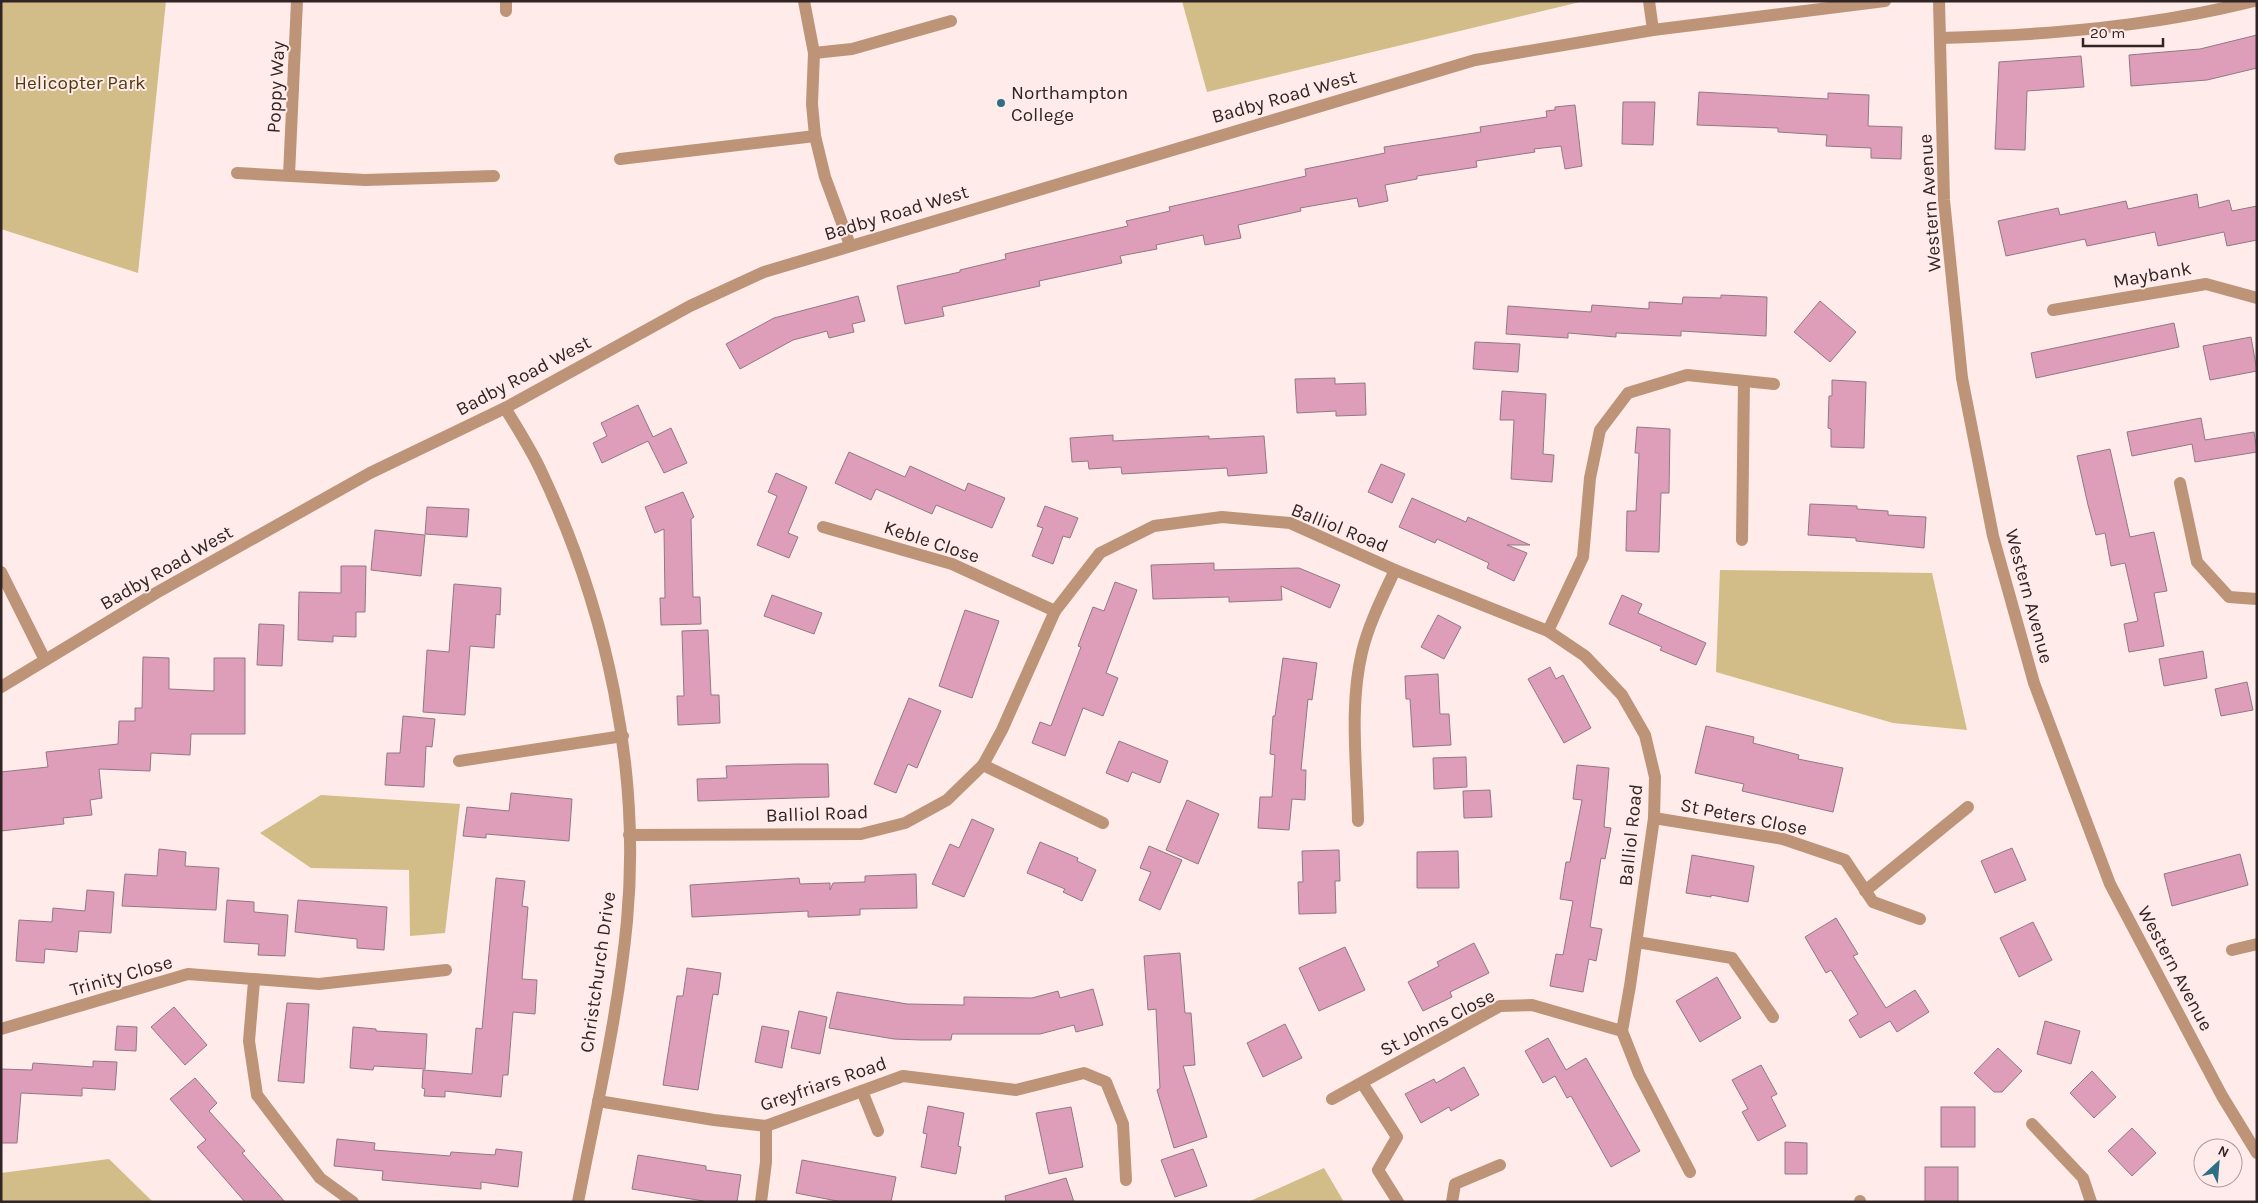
<svg xmlns="http://www.w3.org/2000/svg" width="2258" height="1203" viewBox="0 0 2258 1203" font-family="Karla,sans-serif">
  <rect width="100%" height="100%" fill="#ffebea"/>
  <g fill="#d2bc87">
    <path d="M1,1H166L138,273L1,229Z"/>
    <path d="M1182,1H1584L1207,92Z"/>
    <path d="M1720,570L1932,573L1967,730L1893,723L1716,672Z"/>
    <path d="M321,795L460,804L445,933L410,936L409,870L311,868L260,833Z"/>
    <path d="M109,1159L153,1202H1V1173Z"/>
    <path d="M1324,1168L1344,1202H1248Z"/>
  </g>
  <g fill="#de9eb9" stroke="#927883">
    <path d="M2257,35V68L2207,80L2131,86L2129,55L2200,49Z"/>
    <path d="M2081,56L2084,87L2027,91L2025,150L1995,149L1999,62Z"/>
    <path d="M1699,92L1828,99V93L1869,95L1868,126L1902,127L1901,159L1871,158V148L1826,146L1827,135L1778,132V128L1697,125Z"/>
    <path d="M1623,102H1655L1653,145L1622,144Z"/>
    <path d="M1575,105L1582,166L1565,169L1561,146L1534,149L1535,152L1476,161L1477,167L1417,176V179L1385,185L1388,201L1359,207L1357,198L1300,208L1301,211L1238,225L1241,238L1205,245L1203,235L1156,245L1157,249L1120,256L1122,263L1039,281L1040,286L942,307L944,316L905,324L897,286L960,272V270L1006,259L1005,254L1128,226L1126,221L1170,211L1169,207L1306,176L1305,169L1385,153L1384,147L1481,132L1480,127L1547,117L1546,111L1555,110V107Z"/>
    <path d="M2197,194L2199,208L2229,200L2232,211L2257,206V240L2227,246L2224,232L2158,246L2155,232L2087,246L2085,239L2006,256L1998,221L2058,208L2060,215L2126,201L2128,209Z"/>
    <path d="M1721,295L1767,297L1766,336L1681,331V336L1616,333V337L1568,333V338L1506,334L1508,306L1591,312L1592,305L1649,309V302L1682,304L1683,297L1721,298Z"/>
    <path d="M858,296L865,321L852,324L854,332L829,338L827,331L793,340L740,369L726,344L774,318Z"/>
    <path d="M1820,301L1856,332L1830,362L1794,332Z"/>
    <path d="M2174,323L2179,347L2036,378L2031,353Z"/>
    <path d="M2251,337L2257,371L2210,380L2203,346Z"/>
    <path d="M1475,342L1520,344L1518,372L1473,369Z"/>
    <path d="M1335,378V384L1365,383L1366,415L1336,416V411L1297,413L1295,379Z"/>
    <path d="M1832,380L1866,382L1864,448L1831,447V429L1828,428L1829,396H1832Z"/>
    <path d="M1502,391L1546,394L1543,454L1554,455L1552,482L1511,479L1514,420H1500Z"/>
    <path d="M638,405L653,437L671,428L687,463L664,473L648,441L602,463L593,443L607,436L601,423Z"/>
    <path d="M2201,418L2205,440L2254,432L2257,452L2195,462L2192,444L2132,456L2127,432Z"/>
    <path d="M1637,427L1670,429L1669,493H1661L1659,552L1626,551L1627,511H1636L1639,453H1635Z"/>
    <path d="M1113,435V441L1209,436V439L1264,436L1267,473L1228,476L1227,468L1122,474L1121,467L1089,469L1088,461L1072,462L1070,438Z"/>
    <path d="M2110,449L2130,537L2154,532L2167,591L2154,593L2164,646L2129,652L2124,624L2138,621L2125,563L2111,566L2105,533L2096,535L2088,505L2077,456Z"/>
    <path d="M849,452L905,477L910,466L965,491L968,483L1005,498L992,528L936,505L932,514L876,489L871,500L835,483Z"/>
    <path d="M1381,464L1405,474L1392,503L1368,492Z"/>
    <path d="M776,473L807,487L788,533L798,537L789,558L757,545L777,496L768,492Z"/>
    <path d="M683,492L694,517L691,519L693,597H700L701,624L661,625L660,598H665L664,529L655,533L645,507Z"/>
    <path d="M1412,498L1466,522L1468,517L1530,545H1507L1527,553L1514,581L1487,568L1489,563L1437,539L1435,543L1399,527Z"/>
    <path d="M1810,504L1857,506V509L1888,511V515L1926,517L1924,548L1856,541V538L1808,535Z"/>
    <path d="M1045,506L1078,518L1070,538L1063,536L1053,564L1032,556L1043,528L1037,526Z"/>
    <path d="M427,507L469,509L467,537L425,534Z"/>
    <path d="M375,530L425,535L421,576L371,570Z"/>
    <path d="M1214,563V570L1299,568L1340,585L1330,608L1281,586L1282,600L1229,602V597L1153,599L1151,565Z"/>
    <path d="M341,566H366L365,612H356V637L333,636V642L298,640L299,592L341,593Z"/>
    <path d="M1115,582L1137,590L1106,673L1118,678L1103,716L1083,708L1065,756L1032,743L1040,722L1051,726L1081,647L1078,646L1093,607L1104,611Z"/>
    <path d="M454,584L501,588L500,615L496,614L494,648L470,646L465,715L423,712L427,650L449,652Z"/>
    <path d="M772,595L822,613L814,634L764,616Z"/>
    <path d="M1622,595L1642,604L1638,613L1706,643L1696,665L1660,650L1662,647L1609,624Z"/>
    <path d="M965,610L999,621L972,698L939,686Z"/>
    <path d="M1438,615L1461,627L1444,659L1421,647Z"/>
    <path d="M259,624L284,625L282,666L257,665Z"/>
    <path d="M708,630L711,695H719L720,723L678,725L677,696H684L682,631Z"/>
    <path d="M2203,651L2207,678L2164,686L2159,659Z"/>
    <path d="M143,657L169,658V689L214,691V658H245V734H191L190,755L151,753L150,771L99,769L102,798L90,800L92,815L63,818L64,824L1,831V772L48,767L46,752L118,744L119,721H135V708H142Z"/>
    <path d="M1283,658L1317,663L1312,700L1308,699L1301,770H1306L1305,800L1292,799L1289,830L1258,828L1260,797H1272L1275,755L1270,754L1273,716H1275Z"/>
    <path d="M1550,667L1556,679L1563,675L1591,728L1564,743L1528,679Z"/>
    <path d="M1438,674L1440,714H1449L1451,745L1413,747L1410,699H1406L1405,676Z"/>
    <path d="M2247,682L2253,710L2221,716L2215,689Z"/>
    <path d="M909,698L941,711L917,768L908,764L896,793L874,784Z"/>
    <path d="M403,716L435,719L432,747L426,746L424,787L385,785L387,753H400Z"/>
    <path d="M1706,726L1754,737L1753,743L1799,755L1798,759L1843,768L1833,812L1742,791L1744,784L1695,773Z"/>
    <path d="M1119,741L1168,761L1160,783L1132,772L1128,782L1106,773Z"/>
    <path d="M1466,757L1467,787L1434,789L1433,758Z"/>
    <path d="M796,764H828L829,797L698,801L697,779L727,778L726,766Z"/>
    <path d="M1577,765L1609,768L1604,827L1611,828L1605,859L1601,858L1590,927L1602,929L1596,961L1589,959L1583,992L1550,986L1556,954L1563,955L1573,901L1560,899L1566,862H1570L1582,800L1573,799Z"/>
    <path d="M1490,790L1492,817L1464,818L1463,791Z"/>
    <path d="M511,793L572,799L569,841L486,834V838L463,836L467,807L509,811Z"/>
    <path d="M1187,800L1219,814L1198,864L1166,850Z"/>
    <path d="M972,819L994,829L964,897L932,884L950,844L959,848Z"/>
    <path d="M1040,842L1078,858L1077,861L1096,870L1082,901L1063,892L1065,889L1027,873Z"/>
    <path d="M1149,846L1182,860L1160,910L1139,900L1151,872L1140,868Z"/>
    <path d="M2012,848L2026,880L1995,893L1981,861Z"/>
    <path d="M159,849L186,852L185,866L219,868L216,910L122,906L125,874L157,876Z"/>
    <path d="M1339,850L1340,881H1335L1336,913L1299,914L1298,882H1303L1302,851Z"/>
    <path d="M1458,851L1459,888H1417V852Z"/>
    <path d="M2240,854L2248,885L2172,906L2164,874Z"/>
    <path d="M1692,855L1754,866L1748,902L1711,895V897L1686,893Z"/>
    <path d="M916,874L917,908L860,909V915L808,917V911L692,917L690,885L799,878L800,884L830,883V890L833,883L865,882V876Z"/>
    <path d="M496,878L525,881L522,906L528,907L522,979L537,980L535,1014L513,1012L508,1075H503L501,1097L445,1091V1097L424,1096L425,1089L422,1088L423,1070L472,1074L476,1028L482,1029Z"/>
    <path d="M87,890L114,892L111,933L79,931L77,952L45,949L44,963L16,961L19,920L52,922L53,908L85,911Z"/>
    <path d="M227,900L254,902V912L288,915L285,956L258,955L259,944L224,942Z"/>
    <path d="M298,900L387,907L384,950L357,948V939L295,932Z"/>
    <path d="M1836,918L1858,954L1853,956L1886,1008L1915,990L1929,1012L1897,1032L1890,1021L1860,1038L1849,1020L1858,1014L1831,970L1826,973L1805,937Z"/>
    <path d="M2033,922L2052,960L2019,977L2000,938Z"/>
    <path d="M1474,943L1489,973L1450,992L1452,997L1423,1011L1408,982L1439,966L1437,962Z"/>
    <path d="M1345,947L1365,990L1319,1011L1299,968Z"/>
    <path d="M1180,953L1185,1013H1191L1195,1065L1183,1066L1207,1137L1174,1148L1157,1090L1160,1088L1156,1009L1148,1010L1144,956Z"/>
    <path d="M687,968L721,973L718,995L713,994L698,1090L663,1085L677,996H683Z"/>
    <path d="M1717,977L1741,1018L1700,1042L1676,1001Z"/>
    <path d="M1093,989L1103,1025L1076,1032L1074,1025L1040,1034H952L951,1040H921L894,1039L829,1028L837,992L907,1004L964,1005V997L1032,998L1058,991L1060,998Z"/>
    <path d="M287,1003L309,1004L304,1083L278,1081Z"/>
    <path d="M174,1007L207,1045L185,1065L151,1027Z"/>
    <path d="M799,1011L827,1017L820,1054L791,1048Z"/>
    <path d="M2045,1021L2080,1031L2071,1064L2037,1054Z"/>
    <path d="M1285,1024L1302,1058L1263,1077L1247,1043Z"/>
    <path d="M117,1026L137,1027L136,1051L115,1050Z"/>
    <path d="M762,1026L789,1031L782,1068L755,1062Z"/>
    <path d="M353,1027L376,1029V1031L427,1034L425,1069L374,1066L373,1070L350,1068Z"/>
    <path d="M1548,1038L1566,1070L1586,1058L1640,1151L1611,1167L1571,1096L1567,1098L1555,1076L1543,1083L1525,1051Z"/>
    <path d="M1998,1048L2022,1071L2002,1092H1994L1974,1073Z"/>
    <path d="M93,1061L117,1062L115,1090L82,1088V1096L21,1093L17,1143H1V1069L32,1070L33,1063L93,1067Z"/>
    <path d="M1761,1065L1777,1094L1771,1097L1786,1126L1758,1141L1742,1112L1748,1109L1732,1080Z"/>
    <path d="M1464,1067L1479,1095L1451,1111L1449,1107L1421,1123L1405,1094L1434,1079L1436,1083Z"/>
    <path d="M2092,1071L2116,1097L2094,1118L2070,1093Z"/>
    <path d="M195,1078L217,1103L209,1111L245,1151L242,1153L285,1202H245L197,1147L206,1140L170,1099Z"/>
    <path d="M928,1106L964,1113L958,1146L961,1147L956,1174L921,1167L927,1134L923,1133Z"/>
    <path d="M1071,1107L1083,1167L1049,1174L1036,1113Z"/>
    <rect x="1941" y="1107" width="34" height="40"/>
    <path d="M2132,1128L2156,1153L2132,1176L2108,1151Z"/>
    <path d="M337,1139L375,1143L374,1150L450,1156L451,1152L495,1155L496,1149L522,1152L518,1187L481,1182V1189L382,1180L383,1171L334,1166Z"/>
    <path d="M1785,1142L1807,1143V1174H1785Z"/>
    <path d="M1193,1149L1207,1186L1175,1197L1161,1160Z"/>
    <path d="M638,1155L706,1166V1170L741,1175L737,1202H709L632,1189Z"/>
    <path d="M802,1160L896,1177L891,1202H842L796,1193Z"/>
    <rect x="1925" y="1167" width="33" height="35"/>
    <path d="M1066,1178L1074,1202H1006L1005,1196Z"/>
  </g>
  <g fill="none" stroke-linecap="round" stroke-linejoin="round">
    <g stroke="#bd9477" stroke-width="12">
      <path d="M814,53L852,49L951,21"/>
      <path d="M620,159L815,136"/>
      <path d="M365,180L494,176"/>
      <path d="M1742,540L1744,381"/>
      <path d="M459,761L623,736"/>
      <path d="M1865,891L1968,807"/>
      <path d="M1637,942L1732,958L1773,1017"/>
      <path d="M1362,1083L1397,1137L1378,1170L1398,1202"/>
      <path d="M1452,1202L1455,1184L1500,1165"/>
    </g>
    <g stroke="#bd9477" stroke-width="12">
      <path d="M506,1V11"/>
      <path d="M804,1L814,53L812,104L815,136L825,177L850,245"/>
      <path d="M1649,1L1653,30"/>
      <path d="M1940,38C2046,35 2151,27 2254,1"/>
      <path d="M237,173L365,180"/>
      <path d="M289,175L297,1"/>
      <path d="M2053,310L2206,284L2257,298"/>
      <path d="M2180,483L2197,562L2229,597L2257,599"/>
      <path d="M823,527L952,564L1055,611"/>
      <path d="M1,572L45,660"/>
      <path d="M1548,631L1583,557L1590,478L1600,430L1628,393L1687,375L1774,384"/>
      <path d="M1,687L156,593L370,473L505,408"/>
      <path d="M983,765L1103,823"/>
      <path d="M1654,818L1783,839L1845,860L1873,902L1920,919"/>
      <path d="M1358,821C1357,766 1349,706 1362,652C1369,623 1383,596 1395,570"/>
      <path d="M629,835L861,834L905,823L947,800L983,765L1002,730L1055,611L1100,553L1154,526L1222,517L1290,523L1395,570L1548,631L1585,656L1622,695L1645,735L1655,777L1654,818L1630,986L1622,1031L1639,1074L1690,1172"/>
      <path d="M2232,950L2257,944"/>
      <path d="M254,981L249,1041L257,1095L320,1178L353,1202"/>
      <path d="M1,1029L188,974L319,984L446,970"/>
      <path d="M862,1091L878,1131"/>
      <path d="M1332,1099L1500,1006L1532,1005L1622,1031"/>
      <path d="M598,1101L714,1120L766,1126L903,1076L1016,1090L1084,1073L1106,1082L1123,1124L1126,1180"/>
      <path d="M2032,1124L2083,1178L2091,1202"/>
      <path d="M761,1202L766,1162V1126"/>
      <path d="M1860,1202V1201"/>
    </g>
    <g stroke="#bd9477" stroke-width="12">
      <path d="M1939,1L1944,200L1962,378L1993,536L2034,683L2110,884L2222,1096L2257,1153"/>
      <path d="M578,1202C596,1109 618,1016 627,921C641,769 607,611 542,473C532,451 518,429 505,408L690,306L764,272L1475,60L1653,30L1885,1"/>
    </g>
  </g>
  <circle fill="#2f6f83" stroke="#ffebea" stroke-width="2" cx="1001" cy="103" r="5"/>
  <g text-anchor="middle" stroke-width="4" stroke-linejoin="round" paint-order="stroke">
    <g font-size="19" fill="#4d3c0a" stroke="#ffebea">
      <text x="80" y="89">Helicopter Park</text>
    </g>
    <g font-size="19" fill="#302524" stroke="#ffebea">
      <text transform="translate(275 87) rotate(-87)" y="7">Poppy Way</text>
      <text transform="translate(1284 96) rotate(-16)" y="7">Badby Road West</text>
      <text transform="translate(1929 203) rotate(-94)" y="7">Western Avenue</text>
      <text transform="translate(896 212) rotate(-17)" y="7">Badby Road West</text>
      <text transform="translate(2152 274) rotate(-10)" y="7">Maybank</text>
      <text transform="translate(523 375) rotate(-28)" y="7">Badby Road West</text>
      <text transform="translate(1340 527) rotate(22)" y="7">Balliol Road</text>
      <text transform="translate(932 541) rotate(18)" y="7">Keble Close</text>
      <text transform="translate(166 567) rotate(-30)" y="7">Badby Road West</text>
      <text transform="translate(2030 596) rotate(75)" y="7">Western Avenue</text>
      <text transform="translate(817 813) rotate(-2)" y="7">Balliol Road</text>
      <text transform="translate(1744 816) rotate(11)" y="7">St Peters Close</text>
      <text transform="translate(1630 835) rotate(-84)" y="7">Balliol Road</text>
      <text transform="translate(2176 968) rotate(62)" y="7">Western Avenue</text>
      <text transform="translate(597 972) rotate(-82)" y="7">Christchurch Drive</text>
      <text transform="translate(121 975) rotate(-16)" y="7">Trinity Close</text>
      <text transform="translate(1437 1022) rotate(-27)" y="7">St Johns Close</text>
      <text transform="translate(823 1083) rotate(-19)" y="7">Greyfriars Road</text>
    </g>
    <g font-size="19" fill="#302524" stroke="#ffebea" text-anchor="start">
      <text x="1011" y="99">Northampton<tspan x="1011" dy="22">College</tspan></text>
    </g>
  </g>
  <rect width="2258" height="1203" fill="none" stroke="#302524" stroke-width="5"/>
  <g transform="translate(2218 1163) rotate(26)"><circle r="24" fill="#ffebea" stroke="#ac9c9b"/>
  <path d="M0-4L9 19L0 12L-9 19Z" fill="#2f6f83"/>
  <text y="-8" font-size="14" font-weight="bold" text-anchor="middle" fill="#302524">N</text>
  </g>
  <path d="M2083 38v8h80v-8" fill="none" stroke="#302524" stroke-width="2.5"/>
  <text x="2090" y="38" font-size="15" fill="#302524" stroke="#ffebea" stroke-width="4" paint-order="stroke">20 m</text>
</svg>
